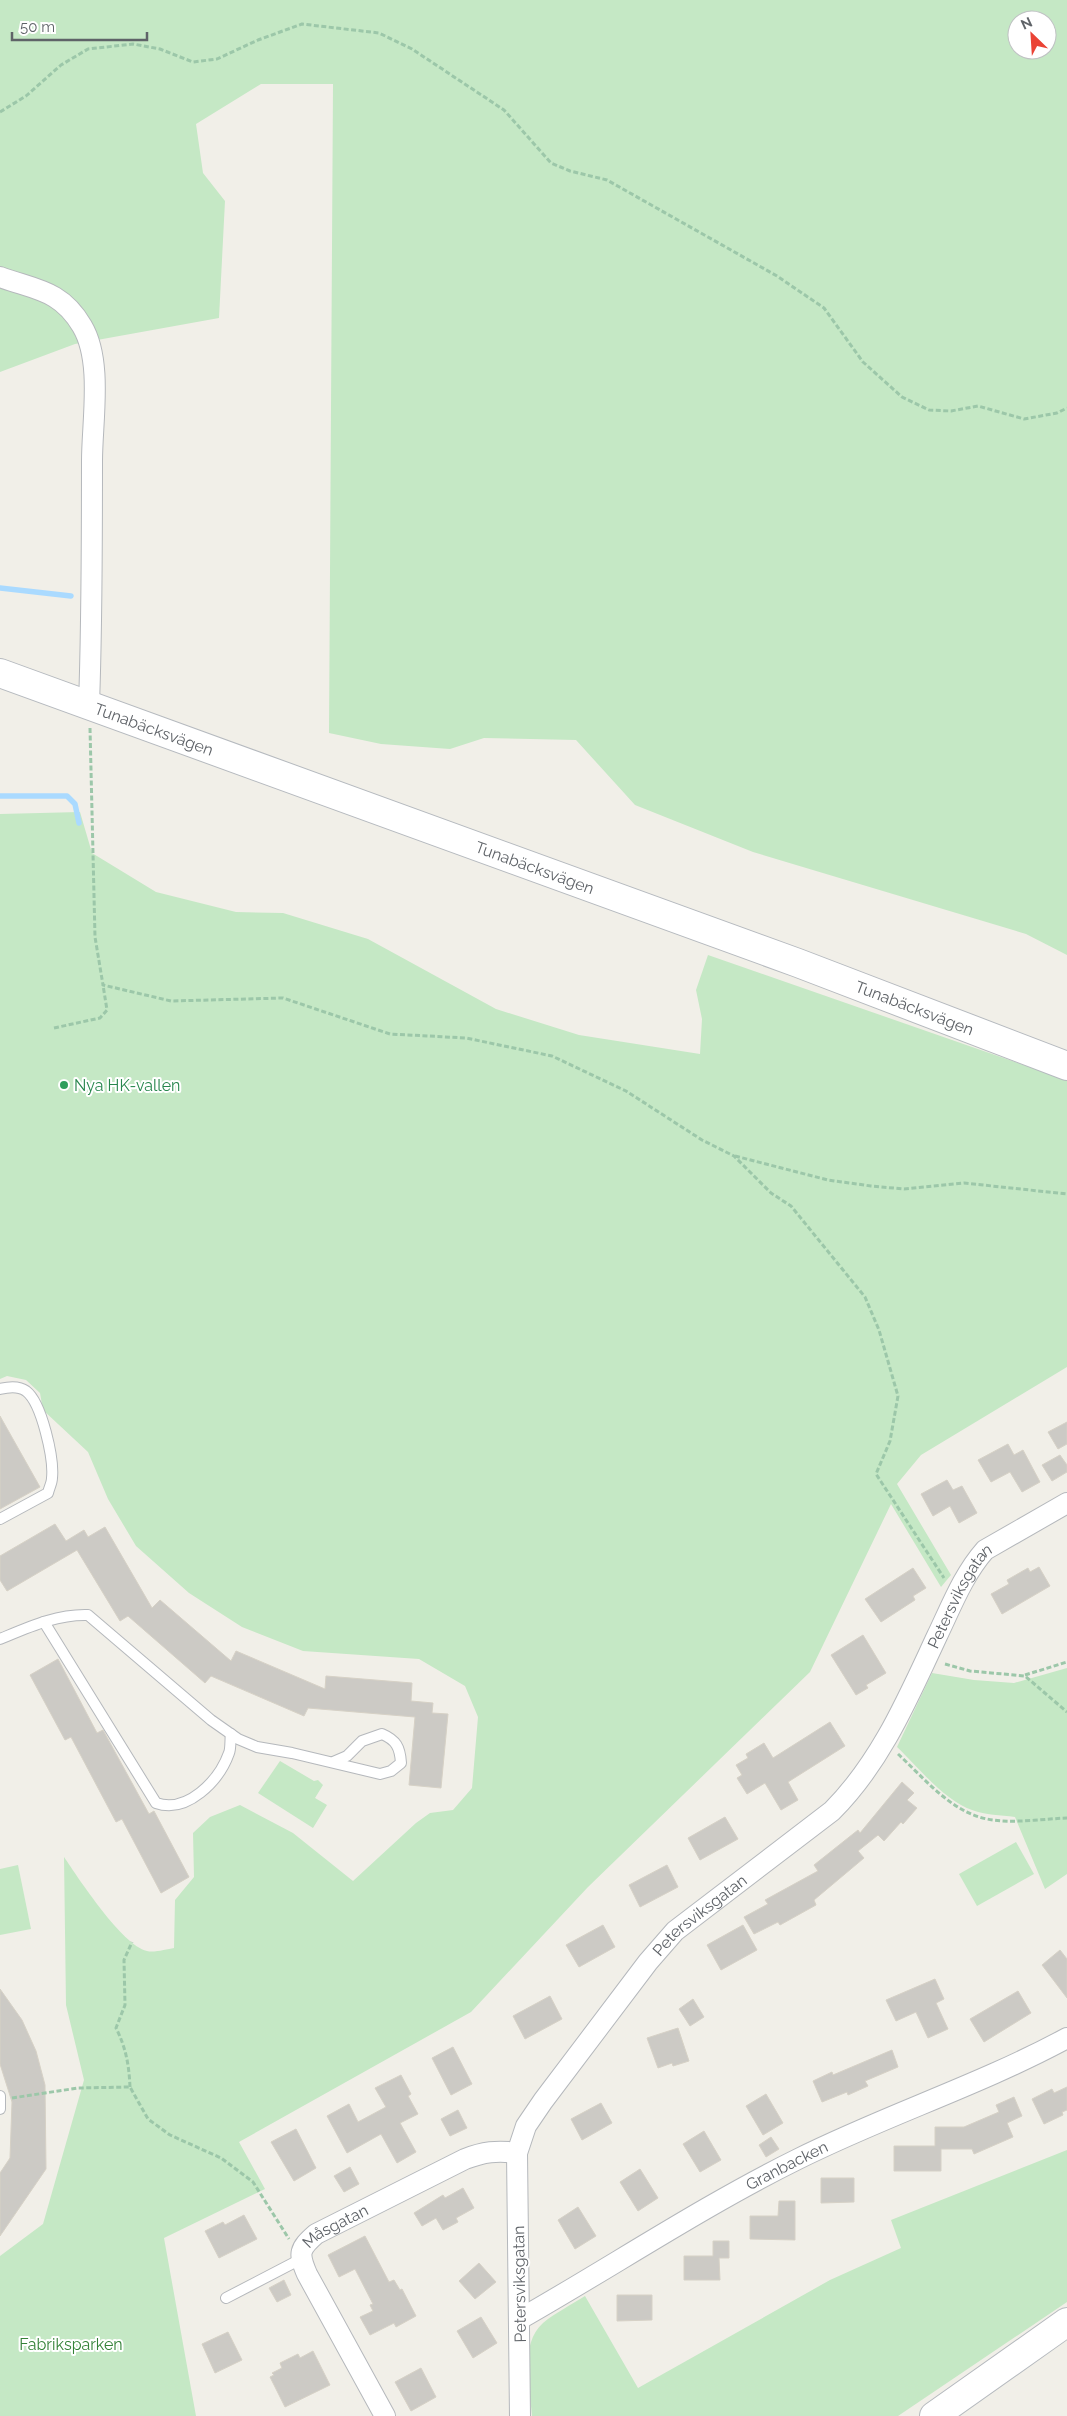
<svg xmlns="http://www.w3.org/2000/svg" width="1067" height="2416" viewBox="0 0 1067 2416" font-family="Raleway,sans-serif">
  <rect width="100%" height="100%" fill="#f1efe8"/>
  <g fill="#c5e8c5" fill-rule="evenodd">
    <path d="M0,0H1067V955L1026,934L753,852L635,805L576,740L484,738L450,749L381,744L329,733L333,84H261L196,124L203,173L225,201L219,318L75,344L0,372ZM1017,20H1047V50H1017Z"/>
    <path d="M80,812L92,853L156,892L236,912L283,913L368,939L496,1009L579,1035L700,1054L702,1019L696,990L708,955L1067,1080V1367L921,1455L897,1484L951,1575L941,1587L891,1504L810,1672L588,1887L471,2012L239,2142L265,2189L164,2238L196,2416H0V2256L43,2224L84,2080L66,2005L64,1857C79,1879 122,1945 147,1951C154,1953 167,1949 174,1948L175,1900L194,1877L193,1833L210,1817L240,1805L293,1833L353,1881L416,1823L430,1813L453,1810L472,1788L478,1717L465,1686L419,1659L303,1651L242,1627L189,1593L136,1546L108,1499L88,1452L43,1410L40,1393L26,1380L7,1376L0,1379V814Z"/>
    <path d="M1067,1668V1874L1045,1889L1015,1817C1000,1815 986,1815 972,1810C945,1801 918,1767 897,1747L932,1673L974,1680L1014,1683Z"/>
    <path d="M280,1761L314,1781L318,1780L323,1785L315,1798L327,1805L313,1828L258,1793Z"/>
    <path d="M1016,1842L1034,1874L977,1906L959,1874Z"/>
    <path d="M18,1865L31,1929L0,1935V1869Z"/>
    <path d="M1067,2150V2302L898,2416H532C530,2388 519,2344 543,2323C555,2313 571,2305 585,2296L638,2388L830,2280L901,2248L891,2220Z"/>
  </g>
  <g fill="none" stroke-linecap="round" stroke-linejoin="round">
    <g stroke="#aadaff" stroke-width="5.5">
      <path d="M0,588L71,596"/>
      <path d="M0,796H67L75,804L79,823"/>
    </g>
  </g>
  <g fill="#cccac5" stroke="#d6d1c6">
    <path d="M0,1416L40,1487L0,1509Z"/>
    <path d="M1067,1422V1444L1058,1449L1048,1432Z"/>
    <path d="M1008,1444L1014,1455L1023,1450L1040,1482L1022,1492L1010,1472L991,1482L978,1460Z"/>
    <path d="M1060,1455L1067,1465V1472L1052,1481L1042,1465Z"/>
    <path d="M947,1480L953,1490L962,1486L977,1513L959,1523L950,1506L933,1516L921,1494Z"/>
    <path d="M55,1524L66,1541L84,1530L88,1537L105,1527L152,1608L160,1600L231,1661L236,1651L325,1689L326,1676L412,1683L411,1701L433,1703L432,1713L448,1714L441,1788L409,1785L415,1717L308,1708L304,1716L211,1676L205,1683L128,1616L120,1621L77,1550L7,1591L0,1580V1556Z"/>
    <path d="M1039,1567L1050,1586L1002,1614L991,1594L1009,1584L1007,1580L1028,1568L1030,1572Z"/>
    <path d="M913,1568L926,1588L913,1596L915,1600L881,1622L865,1599Z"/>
    <path d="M863,1635L886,1673L866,1685L868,1688L856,1695L831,1655Z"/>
    <path d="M58,1659L97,1733L103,1730L149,1814L154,1811L189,1877L161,1893L122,1819L116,1822L71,1737L65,1740L30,1675Z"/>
    <path d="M830,1722L845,1746L788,1782L798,1800L781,1810L765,1783L747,1794L737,1778L742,1775L736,1765L748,1758L746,1754L764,1743L773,1758Z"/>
    <path d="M902,1782L914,1793L907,1800L917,1808L903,1824L901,1822L884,1841L878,1835L858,1851L864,1858L814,1900L816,1905L780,1925L778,1922L754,1934L744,1917L768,1904L765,1900L818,1871L814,1865L858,1830L860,1833Z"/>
    <path d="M725,1817L738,1839L700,1860L688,1838Z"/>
    <path d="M667,1865L678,1887L640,1907L629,1885Z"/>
    <path d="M603,1925L615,1947L579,1967L566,1945Z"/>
    <path d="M743,1925L757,1950L721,1970L707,1945Z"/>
    <path d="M1060,1950L1067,1959V1998L1042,1965Z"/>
    <path d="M935,1979L944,1999L936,2003L948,2029L928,2038L916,2012L896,2021L886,2000Z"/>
    <path d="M0,1989L22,2020L36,2051L45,2085L46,2169L0,2236V2173L10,2158L12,2102L0,2064Z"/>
    <path d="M1018,1991L1031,2013L984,2042L970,2019Z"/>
    <path d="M550,1996L562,2019L525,2039L513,2016Z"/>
    <path d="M693,1999L704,2017L690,2026L679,2009Z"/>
    <path d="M678,2028L689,2061L673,2066L672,2063L658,2068L647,2038Z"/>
    <path d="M453,2047L472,2084L451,2095L432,2058Z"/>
    <path d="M892,2050L898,2067L865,2081L868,2086L848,2095L847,2092L822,2102L813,2081L832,2072L833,2075Z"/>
    <path d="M401,2075L411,2094L408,2096L418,2114L400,2123L416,2152L397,2163L381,2134L347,2153L327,2116L349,2104L358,2122L386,2107L375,2088Z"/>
    <path d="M1067,2087V2110L1062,2112L1063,2115L1044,2124L1032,2099L1052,2089L1054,2093Z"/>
    <path d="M766,2094L783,2123L763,2135L746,2106Z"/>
    <path d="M1014,2097L1022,2116L1007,2123L1013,2137L974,2154L972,2149H941V2171H894V2146H935V2127H964L999,2112L996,2105Z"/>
    <path d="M601,2103L612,2123L582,2140L571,2119Z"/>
    <path d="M458,2110L467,2128L450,2136L441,2119Z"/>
    <path d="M296,2129L316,2168L294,2181L271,2142Z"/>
    <path d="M704,2131L721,2160L700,2172L683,2144Z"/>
    <path d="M771,2137L779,2149L766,2157L759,2145Z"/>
    <path d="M350,2167L359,2184L344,2192L334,2176Z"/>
    <path d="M640,2169L658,2198L638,2211L620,2182Z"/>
    <path d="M821,2178H854V2202L821,2203Z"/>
    <path d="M463,2188L474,2208L456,2218L458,2222L443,2230L436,2218L422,2226L414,2213L443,2195L445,2198Z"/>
    <path d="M779,2201H795V2240L750,2239V2216H778Z"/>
    <path d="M578,2207L596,2236L575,2249L558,2220Z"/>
    <path d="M244,2215L257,2239L219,2258L205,2231L223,2222L225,2225Z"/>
    <path d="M365,2236L389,2282L394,2280L400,2290L402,2289L416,2316L396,2327L394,2323L370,2335L360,2317L373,2311L370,2305L373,2304L355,2269L339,2277L328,2255Z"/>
    <path d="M713,2241H729V2258H719L720,2280H684V2256H713Z"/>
    <path d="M479,2263L496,2282L475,2299L459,2281Z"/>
    <path d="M284,2280L291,2295L277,2302L269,2288Z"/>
    <path d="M617,2295H652V2320L617,2321Z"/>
    <path d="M481,2317L497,2343L473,2358L457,2331Z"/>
    <path d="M228,2332L242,2360L215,2373L202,2344Z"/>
    <path d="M313,2351L330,2385L285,2407L270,2377L274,2375L272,2373L282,2368L280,2363L298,2354L300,2358Z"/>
    <path d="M421,2368L436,2397L411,2411L395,2382Z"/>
  </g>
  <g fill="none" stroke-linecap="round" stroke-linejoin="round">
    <g stroke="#b5b8bc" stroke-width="12">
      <g id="lane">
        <path d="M0,1389C8,1387 19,1386 26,1391C42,1403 54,1459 52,1478C52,1483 49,1488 48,1493L0,1519"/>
        <path d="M44,1622L156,1803C187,1814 219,1781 229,1753C231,1748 230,1740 231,1734"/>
        <path d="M0,1639C29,1627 57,1614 88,1615L211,1720L238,1739L257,1747L292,1753L380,1774L391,1771L401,1763C400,1747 396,1740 382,1734L362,1741L347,1756L333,1762"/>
        <path d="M0,2096V2109"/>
        <path d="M226,2298L301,2259"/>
      </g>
    </g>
    <g stroke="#b5b8bc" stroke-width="22">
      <g id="street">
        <path d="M0,277C36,290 61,290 82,326C103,361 92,421 92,461C92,542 92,623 89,704"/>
        <path id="s1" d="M520,2319C613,2266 703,2206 798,2159C886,2115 980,2085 1067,2038"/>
        <path id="s2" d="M385,2416L307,2274C298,2253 299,2249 316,2234L465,2159C483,2152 497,2150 517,2153"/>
        <path id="s3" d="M520,2416L517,2153L526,2126L543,2101L648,1962L675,1931L832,1811C881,1762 908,1698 937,1636C951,1607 963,1575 985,1550L1067,1503"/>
      </g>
    </g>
    <g stroke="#b6babf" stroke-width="30">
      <g id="secondary">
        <path id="s4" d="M0,673L798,963L1067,1066"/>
        <path d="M934,2416L1067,2322"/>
      </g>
    </g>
    <g stroke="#9cc7a9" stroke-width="3" stroke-dasharray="5 2.5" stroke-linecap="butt">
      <path d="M0,112L26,96L61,65L88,49L133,44L160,49L193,62L217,59L258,40L302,24L379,33L412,49L504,110L551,163L570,171L607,180L777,276L824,308L863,362L902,397L929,410L951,411L978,406L1024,419L1057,413L1067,408"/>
      <path d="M90,728L95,937L103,985L171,1001L283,998L390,1034L466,1038L552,1056L626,1091L702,1140L734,1156L771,1193L791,1206L865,1297L879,1330L898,1396L890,1441L876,1474L944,1578"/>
      <path d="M54,1028L100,1018L107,1010L103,985"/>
      <path d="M735,1156L828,1180L871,1186L904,1189L964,1183L1067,1194"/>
      <path d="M945,1664L970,1671L1025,1676L1067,1712"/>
      <path d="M1025,1675L1067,1662"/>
      <path d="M898,1754C924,1778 951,1812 987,1819C1012,1824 1041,1819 1067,1818"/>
      <path d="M130,2087C129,2065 126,2048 116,2028L125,2005L124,1960L132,1942"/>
      <path d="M12,2098L78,2088L130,2087L148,2119L170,2135L221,2158L253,2182L289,2239"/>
    </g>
    <use href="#lane" stroke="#fff" stroke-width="10"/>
    <use href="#street" stroke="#fff" stroke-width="20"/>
    <use href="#secondary" stroke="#fff" stroke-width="28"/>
  </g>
  <circle fill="#2e9e5b" stroke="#fff" stroke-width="2" cx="64" cy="1085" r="5"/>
  <g text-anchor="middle" stroke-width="4" stroke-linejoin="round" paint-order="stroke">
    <g font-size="16" fill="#5f6368" stroke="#fff">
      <text dy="6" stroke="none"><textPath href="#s4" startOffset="164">Tunabäcksvägen</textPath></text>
      <text dy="6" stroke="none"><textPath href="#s4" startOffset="569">Tunabäcksvägen</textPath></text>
      <text dy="6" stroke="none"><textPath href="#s4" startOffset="974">Tunabäcksvägen</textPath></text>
      <text dy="6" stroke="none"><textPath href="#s3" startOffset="986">Petersviksgatan</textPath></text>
      <text dy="6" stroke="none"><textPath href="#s3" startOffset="566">Petersviksgatan</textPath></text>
      <text dy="6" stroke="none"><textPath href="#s1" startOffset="308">Granbacken</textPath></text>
      <text dy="6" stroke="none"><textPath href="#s2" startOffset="229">Måsgatan</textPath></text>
      <text transform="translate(519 2284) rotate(-91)" y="6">Petersviksgatan</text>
    </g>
    <g font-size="16" fill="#27864d" stroke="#fff" text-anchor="start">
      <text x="74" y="1091">Nya HK-vallen</text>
    </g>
    <g font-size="16" fill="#348238" stroke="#fff">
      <text x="71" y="2350">Fabriksparken</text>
    </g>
  </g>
  <g transform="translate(1032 35) rotate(335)"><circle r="24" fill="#ffffff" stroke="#bfc1c3"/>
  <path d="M0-4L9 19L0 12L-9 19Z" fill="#ea4335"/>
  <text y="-8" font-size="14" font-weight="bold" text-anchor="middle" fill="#5f6368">N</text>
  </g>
  <path d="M12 32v8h135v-8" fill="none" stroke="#5f6368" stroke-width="2.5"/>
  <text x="20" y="32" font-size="15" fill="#5f6368" stroke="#ffffff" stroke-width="4" paint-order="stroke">50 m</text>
</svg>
